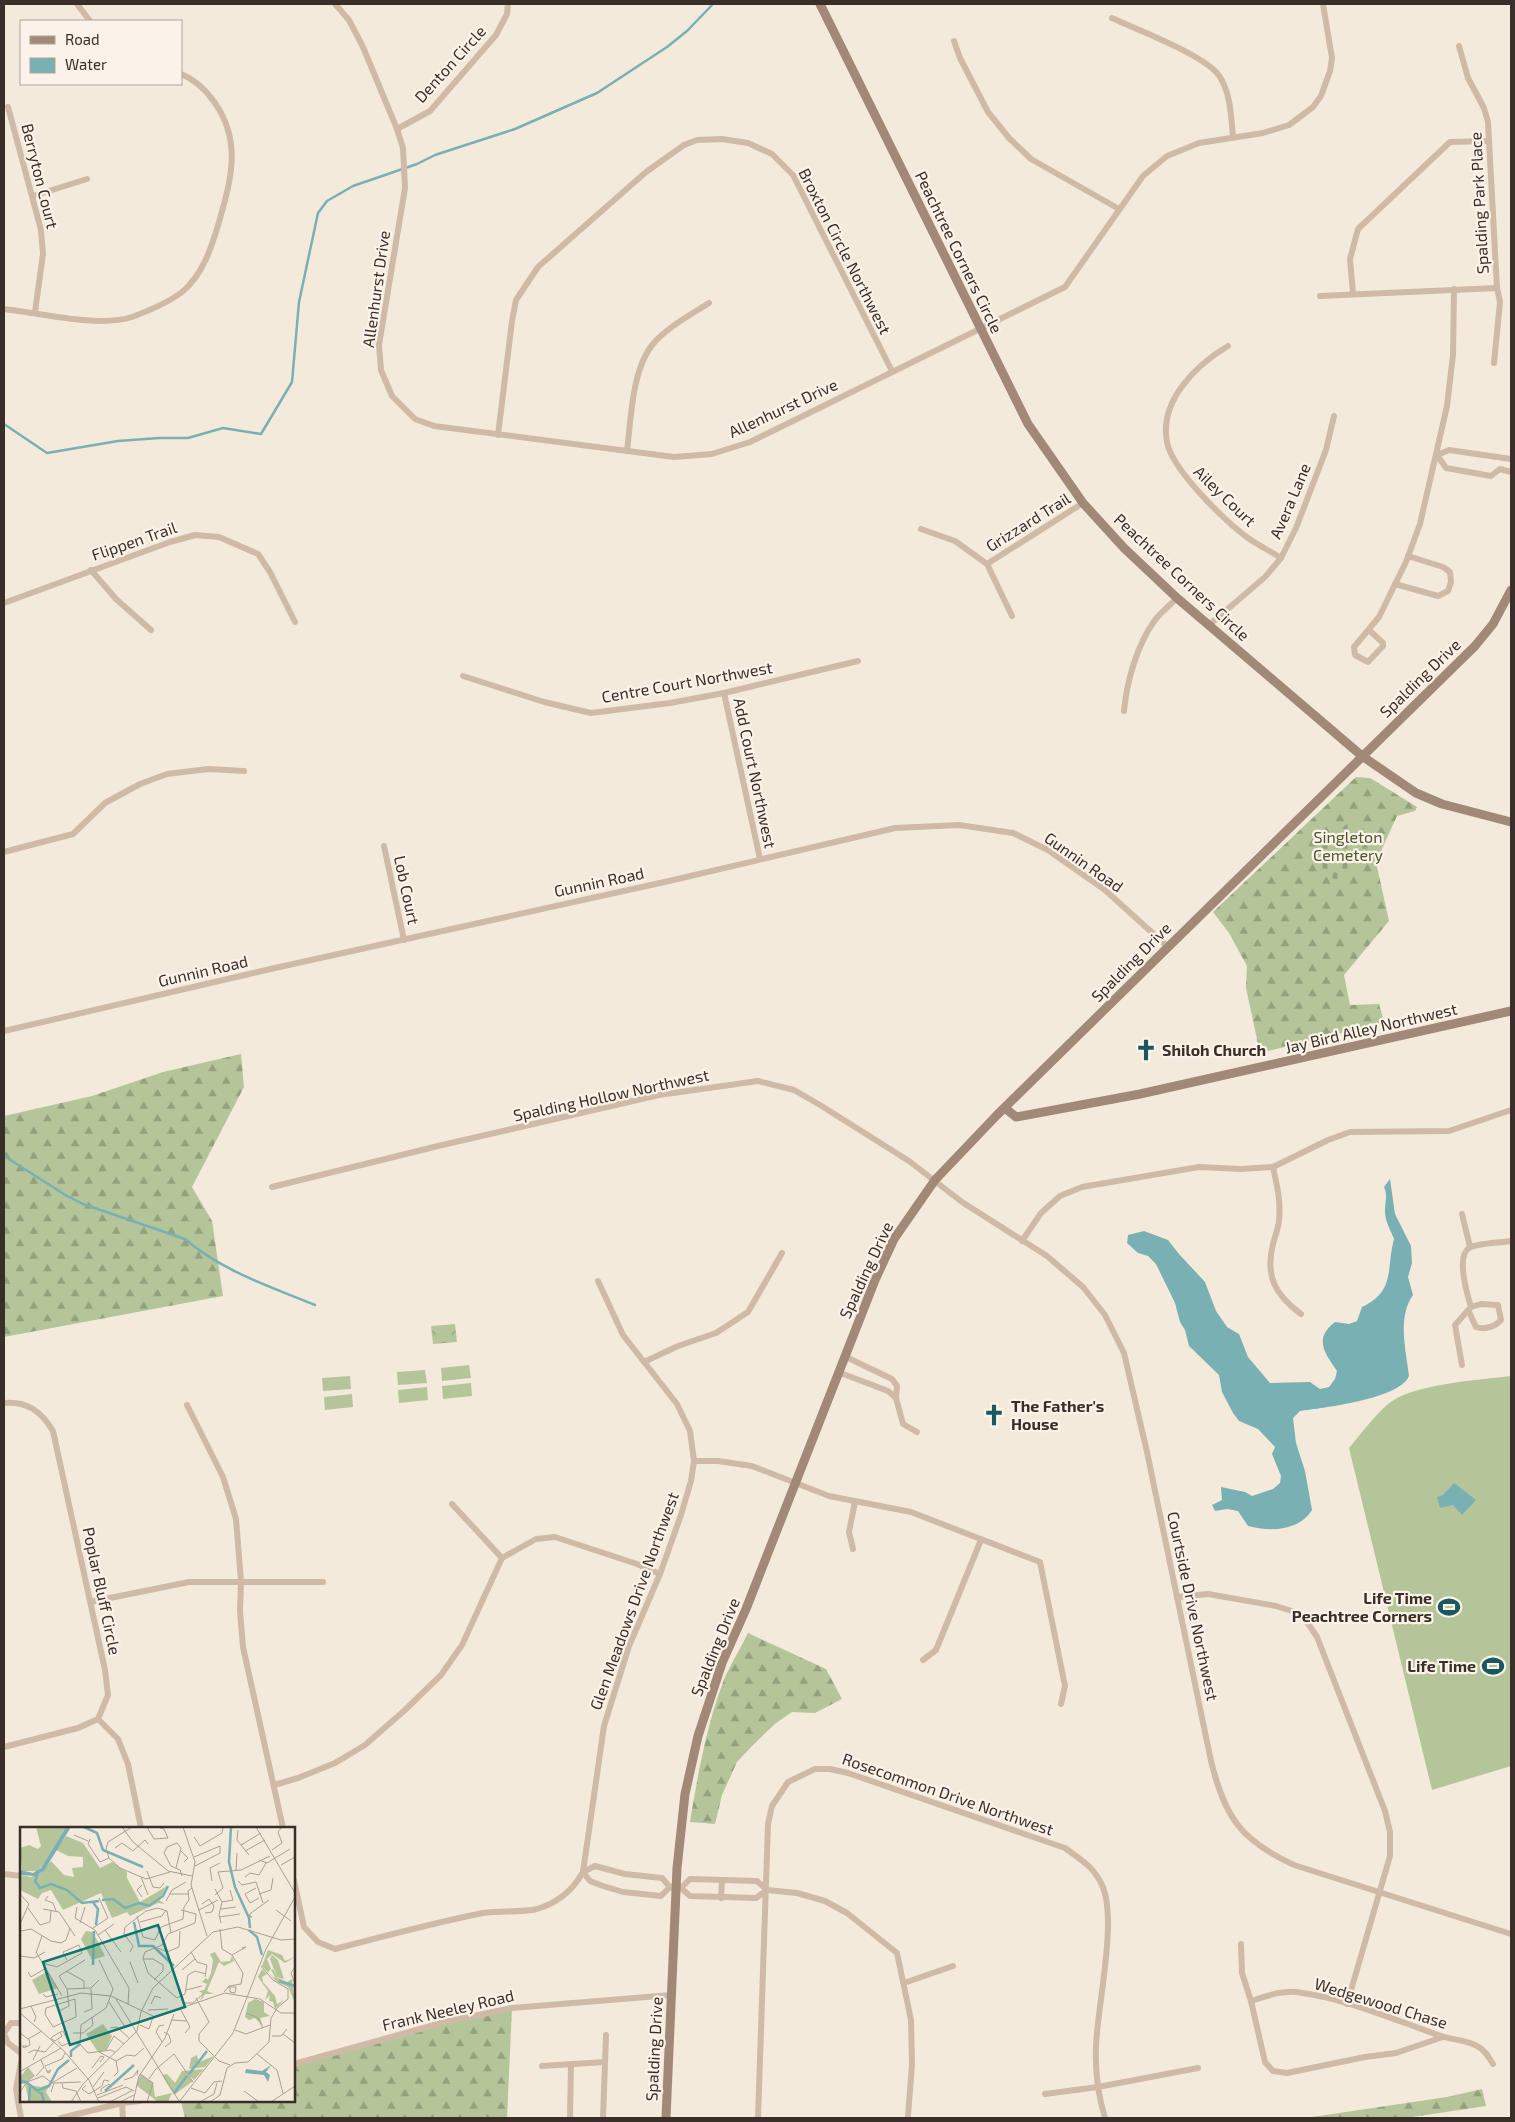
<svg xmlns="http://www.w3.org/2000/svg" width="1515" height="2122" viewBox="0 0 1515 2122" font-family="'Exo 2',sans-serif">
  <defs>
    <pattern id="forest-firs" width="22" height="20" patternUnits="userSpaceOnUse" patternTransform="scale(1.25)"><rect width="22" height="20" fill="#b5c59a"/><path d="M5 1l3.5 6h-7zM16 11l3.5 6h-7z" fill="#94a07e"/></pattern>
    <pattern id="cemetery-stones" width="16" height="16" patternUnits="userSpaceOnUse" patternTransform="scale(1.25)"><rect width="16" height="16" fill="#b5c59a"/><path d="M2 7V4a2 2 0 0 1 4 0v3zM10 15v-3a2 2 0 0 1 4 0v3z" fill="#94a07e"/></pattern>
    <pattern id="park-crowns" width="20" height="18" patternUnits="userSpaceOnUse" patternTransform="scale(1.25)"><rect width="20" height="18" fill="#b5c59a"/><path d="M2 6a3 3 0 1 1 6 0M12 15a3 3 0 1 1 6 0" fill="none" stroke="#94a07e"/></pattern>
  </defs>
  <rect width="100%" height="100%" fill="#f4eadc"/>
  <g fill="url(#forest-firs)">
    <path d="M1356,777L1370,778L1417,807L1415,811L1397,816L1376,862L1389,921L1344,975L1350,1005L1379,1004L1385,1025L1370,1023L1367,1027L1260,1053L1246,988L1247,966L1229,933L1213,912Z"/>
    <path d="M241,1054L244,1087L192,1187L212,1221L223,1296L4,1337V1116L92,1096L163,1072Z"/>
    <path d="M748,1633L826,1669L842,1699L815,1713L792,1712L776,1723L754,1744L737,1762L722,1795L715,1824L690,1822C698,1773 707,1723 725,1677C732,1662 741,1647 748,1633Z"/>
    <path d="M512,2008L507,2118H185L181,2101H294V2064L445,2022Z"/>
    <path d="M1482,2089L1486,2106L1406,2118H1305L1447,2097Z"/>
  </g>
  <path fill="url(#cemetery-stones)" d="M1349,822L1384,837L1334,882L1311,855Z"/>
  <path fill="url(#park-crowns)" d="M455,1324L457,1342L433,1344L431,1326Z"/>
  <g fill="#b5c59a">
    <path d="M469,1365L471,1378L442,1381L441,1368Z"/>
    <path d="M425,1370L427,1383L398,1385L397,1372Z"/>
    <path d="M350,1376L351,1389L323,1391L322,1378Z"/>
    <path d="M1511,1376V1766L1432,1790L1349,1448C1361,1434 1373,1417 1388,1404C1411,1384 1480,1380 1511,1376Z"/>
    <path d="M471,1383L472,1396L443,1399L442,1386Z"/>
    <path d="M427,1387L428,1400L399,1403L398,1390Z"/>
    <path d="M352,1394L353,1407L325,1410L324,1397Z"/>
  </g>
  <g fill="#78b0b4">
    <path d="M1390,1179L1395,1214L1411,1246L1412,1263L1408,1277L1413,1295C1397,1318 1406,1350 1409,1376C1400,1399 1322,1408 1300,1411L1293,1418L1296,1443L1305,1471L1312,1510C1299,1531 1270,1532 1248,1526L1238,1511L1227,1509L1215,1511L1212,1505L1222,1500L1221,1487L1245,1492L1252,1496L1273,1489L1280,1483L1281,1476L1272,1454L1275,1447L1258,1429L1239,1421L1233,1413L1222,1392L1219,1375L1189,1346L1185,1330L1180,1322L1175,1303L1156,1264L1148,1256L1138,1253L1127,1243L1128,1235L1144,1231L1168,1240L1179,1254L1205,1282L1216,1311L1227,1327L1239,1334L1248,1357L1270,1383L1310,1382L1320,1389L1329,1387L1335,1379L1337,1371C1325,1353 1313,1339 1335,1322L1349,1324L1357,1321L1362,1307C1396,1291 1386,1268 1394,1239C1390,1229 1385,1221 1385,1211C1385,1200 1388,1196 1384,1187Z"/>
    <path d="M1454,1483L1476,1500L1462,1515L1453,1505L1440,1508L1437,1497L1443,1495Z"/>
  </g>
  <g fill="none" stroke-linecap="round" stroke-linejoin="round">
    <g stroke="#78b0b4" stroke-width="2.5">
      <path d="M4,424L47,453L118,441L159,438H188L223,428L261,434L292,382L299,302L318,213L327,201L353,186L417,164L435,155L515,129L597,93L667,47L687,31L713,4"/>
      <path d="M4,1156L67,1196L83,1204L185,1239C222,1271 271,1287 315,1305"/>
    </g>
    <g stroke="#cebaa6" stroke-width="6">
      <path d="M77,4L90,21"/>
      <path d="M335,4L349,20L363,47L397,129L403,148L405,188L379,345L381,370L392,396L415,419L434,426L674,457L712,454L750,442L1065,287L1143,176L1167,156L1199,143L1263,133L1289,125L1313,107L1321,96L1330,71L1332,58L1323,4"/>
      <path d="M1112,18C1137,30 1208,56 1220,77C1231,95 1231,117 1233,137"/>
      <path d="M954,41L960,58L988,112L1009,138L1031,159L1119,209"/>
      <path d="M1459,46L1468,78L1484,108L1488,122L1497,288L1500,302L1494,363"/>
      <path d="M8,107L41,230L43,254L35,312"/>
      <path d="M397,129L430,111L496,35L507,14L508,4"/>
      <path d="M33,196L87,179"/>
      <path d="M1353,293L1350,259L1358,229L1450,142L1489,141"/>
      <path d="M1320,296L1497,288"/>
      <path d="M4,309C39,313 99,328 132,317C148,311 168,303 182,292C203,275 212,246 219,222C231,180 242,142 215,103C206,90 196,80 181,74"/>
      <path d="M1228,346C1196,365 1159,401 1167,442C1172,470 1225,521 1248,538C1258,545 1270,551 1281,558"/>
      <path d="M498,435L512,321L516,300L538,267L646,172L684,145L697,140L722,139L748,143L772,154L793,175L892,371"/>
      <path d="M627,451C631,419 632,369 653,344C666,328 692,314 709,303"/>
      <path d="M1511,459L1449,450L1437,455L1446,468L1491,476L1500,469L1511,472"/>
      <path d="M921,529L955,541L987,564L1012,616"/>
      <path d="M987,564L1083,503"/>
      <path d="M91,570L116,599L151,630"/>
      <path d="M1395,584L1438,596L1448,591L1451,582L1450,572L1443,567L1408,556"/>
      <path d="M4,603L170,542L195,535L219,537L258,554L270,572L295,622"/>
      <path d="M1209,625L1265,577L1281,558L1296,528L1326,450L1334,416"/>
      <path d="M1369,630L1383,643V646L1368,662L1355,655L1354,647L1379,617L1406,562L1420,524L1447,406L1453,355L1454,289"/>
      <path d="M463,676L544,702L591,713L670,703L724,693L858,661"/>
      <path d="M724,693L760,859"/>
      <path d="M1124,711C1127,680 1137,645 1155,620C1161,612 1170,605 1177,598"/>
      <path d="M384,846L404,940"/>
      <path d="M4,852L73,834L105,803L140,784L167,774L208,769L244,771"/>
      <path d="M4,1031L275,968L669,881L895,828L959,825L1013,833L1048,850L1105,890L1168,947"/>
      <path d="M1273,1167C1277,1185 1281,1202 1279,1221C1278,1229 1275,1236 1273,1244C1265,1276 1275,1295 1301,1314"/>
      <path d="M272,1187L438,1146L659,1095L758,1081L794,1090L820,1105L909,1161L962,1202L1047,1256L1083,1287L1105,1315L1124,1353L1147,1452L1211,1761C1225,1817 1240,1840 1294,1865L1511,1934"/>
      <path d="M1462,1214L1470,1247"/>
      <path d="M1022,1241L1041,1213L1060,1196L1082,1187L1199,1167L1241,1169L1273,1167L1328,1140L1350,1132L1449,1131L1511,1110"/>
      <path d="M1469,1312L1476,1327C1484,1330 1495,1327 1501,1320L1498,1305L1481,1304L1471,1307"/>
      <path d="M844,1356L892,1379L897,1386L896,1398L903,1424L917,1432"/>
      <path d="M644,1362L678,1346L716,1333L748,1312L782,1253"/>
      <path d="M1462,1365L1455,1325L1471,1307C1467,1294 1456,1256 1469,1248C1477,1243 1501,1243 1511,1241"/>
      <path d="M838,1372L888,1391L896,1398"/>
      <path d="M4,1403C27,1401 41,1411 53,1431L105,1670L108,1695L98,1719L78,1728L4,1747"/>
      <path d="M187,1405L223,1477L236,1519L241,1581L240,1611L243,1647L283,1828"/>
      <path d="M694,1461H718L752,1466L829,1496L911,1512L1040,1562L1065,1686L1061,1704"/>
      <path d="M452,1504L502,1558"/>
      <path d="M853,1549L849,1532L855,1502"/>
      <path d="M1177,1597L1208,1594L1276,1606L1295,1612L1307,1622L1317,1637L1385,1811L1390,1832V1856L1347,2004"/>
      <path d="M90,1602L189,1582H323"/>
      <path d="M923,1660L936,1650L981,1540"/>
      <path d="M98,1719L118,1739L128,1764L141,1828"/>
      <path d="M274,1785L298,1778L335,1763L365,1745L405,1710L441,1675L462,1645L502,1558L536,1539L555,1537L637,1564L660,1574"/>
      <path d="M583,1872L595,1866L625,1874L662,1878L670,1887L681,1888L690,1896L756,1898L767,1890"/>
      <path d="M583,1872L590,1881L603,1886L623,1892L661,1896L670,1887"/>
      <path d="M4,1874L21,1876"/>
      <path d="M294,1880L304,1927L318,1942L335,1949C384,1936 433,1923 483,1913C501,1910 520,1913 537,1909C557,1903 573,1890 583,1872L604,1726L629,1646L660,1574L681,1515L691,1481L694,1461L690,1431L677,1404L623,1335L598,1281"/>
      <path d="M681,1888L690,1879L757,1881L767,1890L797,1893L825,1901L847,1913L897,1953L911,2020L912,2064L908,2116"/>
      <path d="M721,1898L722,1880"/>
      <path d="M1241,1944L1242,1973L1251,2001L1265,2062L1273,2071L1287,2073L1365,2057L1396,2053L1443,2037"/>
      <path d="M904,1983L953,1966"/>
      <path d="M1251,2001C1264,1997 1282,1990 1296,1992C1345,1998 1392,2019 1438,2035C1450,2040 1463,2039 1475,2045C1484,2049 1488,2056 1493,2064"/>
      <path d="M4,2033L11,2023H21"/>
      <path d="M4,2034L8,2043L21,2053"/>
      <path d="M294,2064L445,2022L512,2008L671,1995"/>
      <path d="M542,2066L605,2062"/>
      <path d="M1045,2094L1098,2087L1198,2068"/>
      <path d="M122,2103L123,2118"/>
      <path d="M21,2118L16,2089L21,2062"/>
      <path d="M61,2118L122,2103L139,2101"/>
      <path d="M570,2118L571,2064"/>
      <path d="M603,2118L606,2035"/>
      <path d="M758,2118L768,1824L772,1806L788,1782L815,1769H830L848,1773L1065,1848C1081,1860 1093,1866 1102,1885C1118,1919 1097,2007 1096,2047C1095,2072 1098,2095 1105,2118"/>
    </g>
    <g stroke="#a28877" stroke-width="9">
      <path d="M820,4L1028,424L1083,503L1124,548L1177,598L1362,756L1416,793L1442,804L1511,822"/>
      <path d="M1005,1108L1016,1117L1140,1094L1511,1011"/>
      <path d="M666,2118L677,1868L685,1794L698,1736L722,1663L746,1609L875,1280L894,1239L935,1180L997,1115L1475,646L1493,624L1511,590"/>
    </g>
  </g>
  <defs>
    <g id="church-bare" transform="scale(1.725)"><path d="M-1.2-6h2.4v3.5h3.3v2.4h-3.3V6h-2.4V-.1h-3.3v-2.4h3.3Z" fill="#19585f" stroke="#fbf3e9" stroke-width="2.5" paint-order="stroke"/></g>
    <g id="stadium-bare" transform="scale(1.725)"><path d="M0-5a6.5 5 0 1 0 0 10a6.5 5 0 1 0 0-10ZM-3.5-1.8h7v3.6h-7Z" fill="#19585f" stroke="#fbf3e9" stroke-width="2.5" paint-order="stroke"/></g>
  </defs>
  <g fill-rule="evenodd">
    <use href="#church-bare" x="1146" y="1050"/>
    <use href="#church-bare" x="994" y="1415"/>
    <use href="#stadium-bare" x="1449" y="1607"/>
    <use href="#stadium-bare" x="1493" y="1666"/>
  </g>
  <g text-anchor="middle" stroke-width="4.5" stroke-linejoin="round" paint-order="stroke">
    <g font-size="16" fill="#392e28" stroke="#fbf3e9">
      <text transform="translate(450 64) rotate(-48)" y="6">Denton Circle</text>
      <text transform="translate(40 176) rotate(76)" y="6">Berryton Court</text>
      <text transform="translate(1479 203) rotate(-93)" y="6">Spalding Park Place</text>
      <text transform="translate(845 251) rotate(63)" y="6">Broxton Circle Northwest</text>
      <text transform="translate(959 252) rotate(64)" y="6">Peachtree Corners Circle</text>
      <text transform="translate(376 289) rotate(-82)" y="6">Allenhurst Drive</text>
      <text transform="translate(783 408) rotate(-25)" y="6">Allenhurst Drive</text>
      <text transform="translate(1225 496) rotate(44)" y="6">Ailey Court</text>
      <text transform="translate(1290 501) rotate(-67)" y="6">Avera Lane</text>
      <text transform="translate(1028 522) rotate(-32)" y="6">Grizzard Trail</text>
      <text transform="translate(134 541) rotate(-19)" y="6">Flippen Trail</text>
      <text transform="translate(1182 577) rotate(43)" y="6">Peachtree Corners Circle</text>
      <text transform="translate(1420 678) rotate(-44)" y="6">Spalding Drive</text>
      <text transform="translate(687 682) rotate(-10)" y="6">Centre Court Northwest</text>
      <text transform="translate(755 773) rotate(78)" y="6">Add Court Northwest</text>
      <text transform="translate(1084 862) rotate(35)" y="6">Gunnin Road</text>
      <text transform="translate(599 882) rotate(-12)" y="6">Gunnin Road</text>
      <text transform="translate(407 890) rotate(78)" y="6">Lob Court</text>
      <text transform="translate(1131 962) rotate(-45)" y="6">Spalding Drive</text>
      <text transform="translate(203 971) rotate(-13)" y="6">Gunnin Road</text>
      <text transform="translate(1371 1028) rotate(-13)" y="6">Jay Bird Alley Northwest</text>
      <text transform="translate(611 1095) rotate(-12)" y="6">Spalding Hollow Northwest</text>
      <text transform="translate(866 1270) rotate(-65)" y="6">Spalding Drive</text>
      <text transform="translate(102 1591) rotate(78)" y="6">Poplar Bluff Circle</text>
      <text transform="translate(634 1601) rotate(-70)" y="6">Glen Meadows Drive Northwest</text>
      <text transform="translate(1193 1606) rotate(78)" y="6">Courtside Drive Northwest</text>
      <text transform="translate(715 1647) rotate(-68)" y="6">Spalding Drive</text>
      <text transform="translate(948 1794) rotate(19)" y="6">Rosecommon Drive Northwest</text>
      <text transform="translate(1381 2003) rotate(17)" y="6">Wedgewood Chase</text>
      <text transform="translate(448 2010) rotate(-13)" y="6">Frank Neeley Road</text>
      <text transform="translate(654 2049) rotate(-87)" y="6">Spalding Drive</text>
    </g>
    <g font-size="16" fill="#475a29" stroke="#fbf3e9">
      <text x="1348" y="843">Singleton<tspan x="1348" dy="18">Cemetery</tspan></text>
    </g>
    <g font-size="16" font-weight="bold" fill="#392e28" stroke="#fbf3e9" text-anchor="start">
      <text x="1162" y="1056">Shiloh Church</text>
      <text x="1011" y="1412">The Father's<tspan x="1011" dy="18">House</tspan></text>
      <text x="1432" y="1604" text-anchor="end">Life Time<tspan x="1432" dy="18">Peachtree Corners</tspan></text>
      <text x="1476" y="1672" text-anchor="end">Life Time</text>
    </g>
  </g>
  <g transform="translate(20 1827)">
    <rect width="275" height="275" fill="#f4eadc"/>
    <path d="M46,9L63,16L80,41L92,35L107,45V51L120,75L147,59L139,73L145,77L138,76L110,89L107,85L92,91L81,66L43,83L31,63L22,66L18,72L0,63V48L11,50L21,46L31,34L44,48L54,50L52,41L63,40V30L48,29L36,23ZM66,104L73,105L85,129L72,133L61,112ZM248,123L262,128L265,134L275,130L265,136L252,127L247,132L251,142L248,145L253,150L261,152L255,150L251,143L253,142L257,150L267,155L272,152L275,176L268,160L257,155L242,139ZM195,125L201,135L210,134L212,129L214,134L204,139L199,135L187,164L194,167H185L182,172L180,173L183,167L179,164L184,163L187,157L182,155L186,151L188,153L191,146L193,133L190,127ZM242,142L247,147L242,150L243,155L255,169L257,177L264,173L255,182L253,175L249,174L250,168L245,173L248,164L238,150ZM28,144L38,161L19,167L12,153ZM235,172L244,175V185L250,189L240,191L243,199L235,191L229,193L225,190L228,176ZM177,228L179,235L194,229L185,240L169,242L171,231ZM8,240L15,249L5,257L21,260L30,257L26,265L32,275H9L5,257H0V250ZM184,242L174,253L166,246L173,254L154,268L142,248L147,247L155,256L162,244ZM121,247L133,256L135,270L152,266L148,275H138L116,258Z" fill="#b5c59a"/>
    <path d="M16,0H46L23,38L17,44H2L0,21L9,18L18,22L21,19Z" fill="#b5c59a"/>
    <path d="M252,128L258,133L264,152L257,150L250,132ZM83,197L92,209L86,223L78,225L66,207Z" fill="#b5c59a"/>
    <path d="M46,0H51L24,44L15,49L0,48V43L13,46L21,41ZM251,238L246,245L250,248L248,255L244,248L225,246L226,242L242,244Z" fill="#78b0b4"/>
    <path fill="none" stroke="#78b0b4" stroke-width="2.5" d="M64,0L77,6L83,23L123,40M211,0L209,35L215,60L229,91L230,101M18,46L15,54L20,61L31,57L47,63L62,76L79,74M82,73L93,72L105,81L119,76L129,79L143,69L148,59M72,74L78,82L76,98M114,95L119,119H133L154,139M229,103L237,110L242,128M73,138L74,104M259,154L275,159M51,230V224L60,217M169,247L187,224M0,254L6,255L22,267L24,275M17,264L29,259L38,242L49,233M85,264L114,238M154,266L167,249M9,275L10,260"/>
    <path fill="none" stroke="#a99f94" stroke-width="1" d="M102,0L113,15L148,44L172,49M112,0L88,15L86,22L89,31L100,41L126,52L150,45M127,0L134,12L148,11L144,2L137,0M163,0L175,35L171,58L187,109M236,0L275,66M218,3L217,13L229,28M54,8L68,14M174,10L180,19L202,6L203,0M70,12L68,17L80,35L89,31M221,18L241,6M95,21L102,16L113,24L125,13L128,17M160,23L168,31L164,35M252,23L262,16L258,5L262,0M225,24L245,13M174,30L200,19V26L175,39M239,33L247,36L270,22M261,38L275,30M156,41L161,21L157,16L147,20L144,26L151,39L153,40L160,43L162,49M216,43L217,26M127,44L133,60L140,61L144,56M121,50L128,68M225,50L230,46L239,48L246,36M192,54L190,41L200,36M218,54L222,58L236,55L243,76M236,61L225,67L230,76L239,71M195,62L202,75L213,73L210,63M0,67L9,77L0,97M149,67H168M239,67L251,63L253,51M195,68L203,61L198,45L221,43L250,29M28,69L25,73L33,76L36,84M122,70L117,63L122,58M146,74L152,63L166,55M182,77L189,72L194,79L192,85L185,86M57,80L55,91L75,103L109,161L108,177M8,81L20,98L30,95L31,84M23,82L39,85L55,109M201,82L216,80M161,83L176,87M179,83L198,73M256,83L271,94M176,87L175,96L148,107L142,118L125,125L123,131L128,146L157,171L165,167L168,148L175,144L186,147M229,88L232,90H229L230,87L231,86L249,73M117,89L123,110L135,113L141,100L163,92L164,80L169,73L168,64L172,61M199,90L220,87M120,95L142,89L146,83M60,96L65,80M201,96L199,88L202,75M73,101L88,91L79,71M200,102L202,122L212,128L223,146L221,157L209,159L204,165M85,103L101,125M1,104L11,102L31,114L41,116L46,113L50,101M78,108L94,97M138,121L147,125L159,120L160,104M16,125L42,169M110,125L113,119L104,107L105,100L126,84L138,81L147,84L151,106M171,125L177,135L187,138L185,150M16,126L22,109M212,128L226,120L222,121M0,129L14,131L25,125M124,132H133L143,138V144L134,153M79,133L93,162L86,181L61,198L60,217L68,226L91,223L95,225M110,135L118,156M23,136L37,140L62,126L59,118L43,125L47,133M241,139L253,153L268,162V172L258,180M275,140L271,146L275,157M162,143L175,132M46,144L64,154V161M8,145L11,150L26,141M208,160L210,161V165L215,166L216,160H208M47,162L39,149L65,133M47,162L71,161L79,153M166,163L182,159M23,167L26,170L38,167M176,171L189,195L179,207V214L199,234L210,238M55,172L56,190L33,200L25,187L26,181ZM96,172L159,274M89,175L105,200L110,199M164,176H173L183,167M131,177L135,169L141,171M11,179L16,190L14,195M0,182L61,166L91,169L135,190L205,166L240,172L261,186H275M128,183L148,182M161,183L170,200L165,206M39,184L49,179L47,162M64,185L72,182L71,162M0,186L43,223L69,253L79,275M226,186L238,191L243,201M152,193L167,194M120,198L129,202L133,190M90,201L97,200L110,212M215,203L226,207L250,198M144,205L149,208L151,215L145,220M0,206L8,212L22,204M53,206H63L73,198L72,190M263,207L275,216M252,209H261L267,202M38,214L42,219L49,216L43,204H42L32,210L31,212L35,214L42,209L40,205M142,215L136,205L139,199L144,198M7,219H2L4,221L10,218L9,212M86,223L94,209L104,217M79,225L96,234L107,228L115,229L124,221M8,226L14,223L25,225L34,215M237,227L257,243L263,266M13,233L20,219M25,239L42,232L45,226M25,240L27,244V245L29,246L31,243L27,245M72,241L81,229L84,230L80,235M1,244L41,221M120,247L133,256L127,275M16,249L24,240L21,233M94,249L98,245L96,234M129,252L135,243L154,227L173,255M104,253L113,250L118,243L117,248M42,256L43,261L56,264L61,275M66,258L62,262L69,267L82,259L84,253L89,254M73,260L84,245M171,261L185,266L194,255L202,254M224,264L239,275M0,265L7,255L23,249L32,256L57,241M31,265L34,256L61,255M81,265V262L89,257L91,260M77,268L103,258M78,271L106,260L114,264M51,275L63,257L117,204L121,185L133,161L193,105L218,100L261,113L275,112M90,275L113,263M100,275L114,268M113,275L119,249L145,211L154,187M159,275L213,206L246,122L275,70M180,275L194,267L197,256M190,275L200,268L207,241L215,236L228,235L249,215L251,191L258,180M251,275L275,259"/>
    <path fill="#0f766e" fill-opacity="0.15" stroke="#0f766e" stroke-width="2.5" d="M138,98L165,180L50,218L23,135Z"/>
    <rect width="275" height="275" fill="none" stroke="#392e28" stroke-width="2.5"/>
  </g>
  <rect width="1515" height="2122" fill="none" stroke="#392e28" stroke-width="10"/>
  <rect x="20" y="20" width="162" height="65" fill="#fbf3e9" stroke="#ada49c"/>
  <rect x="30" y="36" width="25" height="8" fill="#a28877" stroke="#ada49c"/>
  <text x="65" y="45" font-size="15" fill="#392e28">Road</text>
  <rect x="30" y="58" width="25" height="15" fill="#78b0b4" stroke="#ada49c"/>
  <text x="65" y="70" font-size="15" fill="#392e28">Water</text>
</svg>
